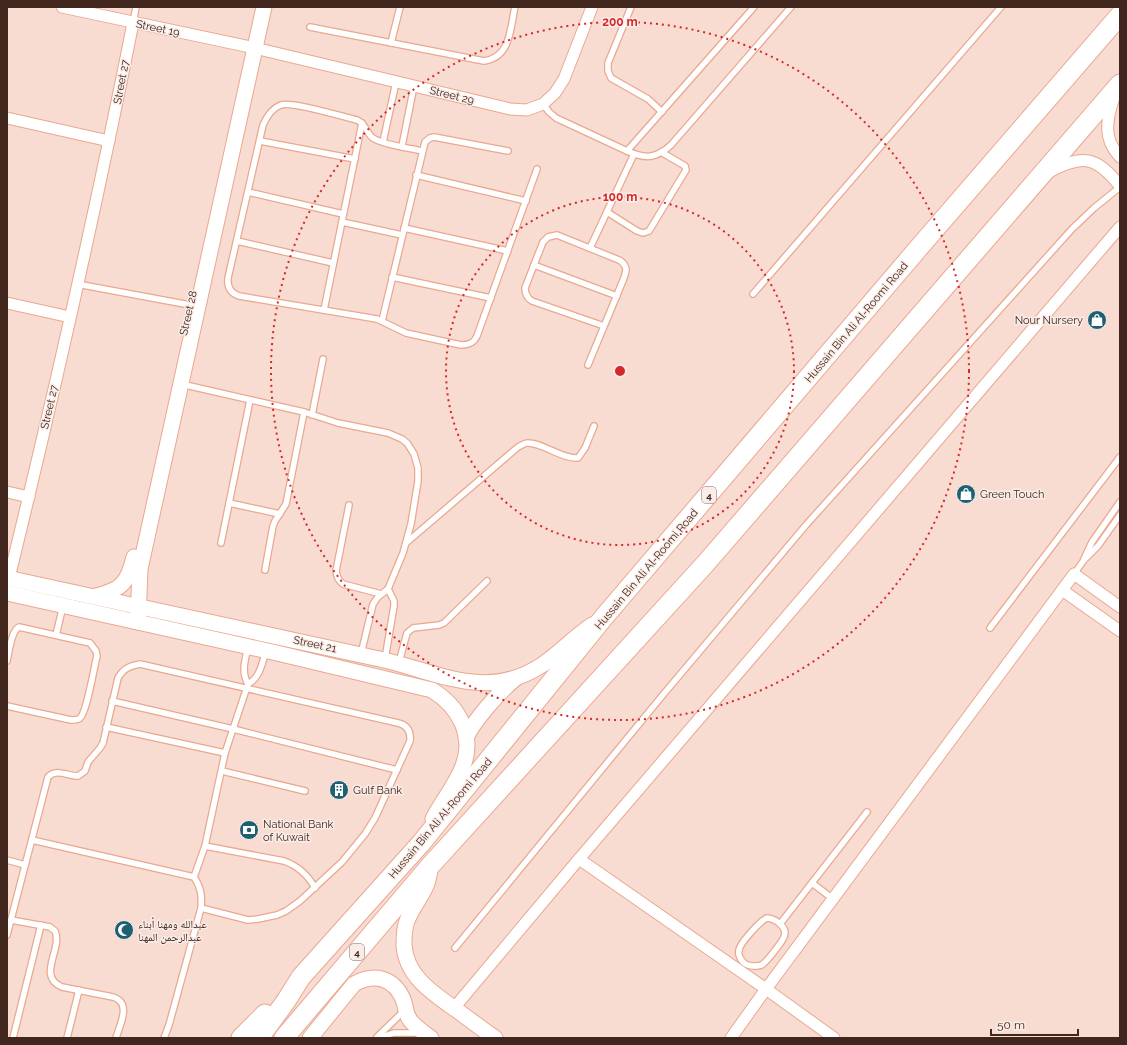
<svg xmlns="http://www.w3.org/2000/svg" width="1127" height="1045" viewBox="0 0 1127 1045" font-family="Raleway,'Noto Naskh Arabic',sans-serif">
  <rect width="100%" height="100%" fill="#f8dbd1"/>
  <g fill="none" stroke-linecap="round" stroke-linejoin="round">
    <g stroke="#eaa88f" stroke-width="8">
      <g id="lane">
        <path d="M631,7L608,63V71L611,78L648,99L662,112"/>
        <path d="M133,23L136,7"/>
        <path d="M310,27L484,61C511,57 510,29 515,7"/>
        <path d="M391,43L400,7"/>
        <path d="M543,104L549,112L556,118L627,151C645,159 656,159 671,145L791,7"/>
        <path d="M260,141L355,159"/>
        <path d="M383,142L396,82"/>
        <path d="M402,146L414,86"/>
        <path d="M422,151C410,148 383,145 373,138C366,133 366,124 357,120C344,117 291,101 281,105C272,108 267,116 263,125L228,278C227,287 230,293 239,296L377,319L406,333L461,345C469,345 474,343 477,336L537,169"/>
        <path d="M627,151L754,7"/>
        <path d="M416,175L526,201"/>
        <path d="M248,192L343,214"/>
        <path d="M607,212L637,231L643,233L649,231L686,170L685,166L661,152"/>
        <path d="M342,222L402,235"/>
        <path d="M404,228L508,251"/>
        <path d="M237,241L333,263"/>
        <path d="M590,248L634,154"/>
        <path d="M534,265L617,296"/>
        <path d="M392,277L491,298"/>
        <path d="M77,284L190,305"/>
        <path d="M753,294L1001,7"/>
        <path d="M324,310L362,123"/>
        <path d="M382,321L425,142L430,138L434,137L508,151"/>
        <path d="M588,365C598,340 609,315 619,290C621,284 626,276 626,269C625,265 623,262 619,260L557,235L548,237L543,242L525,288C525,294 527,298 532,301L604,326"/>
        <path d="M181,384L304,412L338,423L388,433L402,439L407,443L414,454L418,468V481L411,524L403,553L388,589L378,597L373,604L361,654"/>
        <path d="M312,415L323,359"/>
        <path d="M229,503L280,514"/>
        <path d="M349,505L336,571C337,577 338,580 343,584L381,594"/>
        <path d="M221,543L250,400"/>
        <path d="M406,543L518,447C521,446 524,443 527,443C542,442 561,459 578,458L585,448L594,426"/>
        <path d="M1084,559L1092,542L1120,502"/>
        <path d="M265,570L273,526L275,521L286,504L304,412"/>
        <path d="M1074,574L1084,560L1098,546L1120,515"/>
        <path d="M990,628L1120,457"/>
        <path d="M56,635L63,606"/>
        <path d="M385,659L394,606V601L388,589"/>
        <path d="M7,661C9,652 11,631 19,627L90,643L96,651L97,656C94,667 87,712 80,718C78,720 75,720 71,720L7,706"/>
        <path d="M399,662L407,633L413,628L439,625L444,623L487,581"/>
        <path d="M248,684C241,672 245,660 248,647"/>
        <path d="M112,701L233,729L397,770"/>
        <path d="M106,727L225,753"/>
        <path d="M222,771L305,791"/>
        <path d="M32,840L194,877"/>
        <path d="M205,846L284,861C298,866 308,875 315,888"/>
        <path d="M7,860L25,865"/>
        <path d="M812,883L833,899"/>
        <path d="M767,918C776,919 788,927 784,937C782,942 768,960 763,964C761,966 757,966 754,966C750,966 746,965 743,962C740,959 738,954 739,950C740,943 760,921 767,918Z"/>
        <path d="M11,920L50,927L55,931C63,949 36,976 62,987L113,997C132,1003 120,1024 116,1038"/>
        <path d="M780,924L867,812"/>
        <path d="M7,935L48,777C56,768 67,776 78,776L85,771L88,762L100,748L103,743L118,678C123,669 129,666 140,664L398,723C407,725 411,731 410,741L375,818L365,834L342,862L300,901L286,911L277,915L258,919L248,920L201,908"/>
        <path d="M455,948L662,696L806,525L1072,229L1094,208L1120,187"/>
        <path d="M377,1037L404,1011"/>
        <path d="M13,1038L41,925"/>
        <path d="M67,1038L79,990"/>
        <path d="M164,1038L169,1025L201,908C202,896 201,887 194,877L205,846L225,753L248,684C260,678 262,663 266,651"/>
        <path d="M378,1038L394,1033H417"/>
      </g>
    </g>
    <g stroke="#eaa88f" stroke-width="13">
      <g id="street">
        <path d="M62,7L255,48L510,109L527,110L543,104L555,93L564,79L592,7"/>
        <path d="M1114,97C1107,119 1102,138 1120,157"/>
        <path d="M7,118L109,141"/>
        <path d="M1049,172C1083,154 1096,156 1120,186"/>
        <path d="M7,303L70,317"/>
        <path d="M7,492L29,497"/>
        <path d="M9,578C54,394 96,209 133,23"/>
        <path d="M1062,590L1120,631"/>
        <path d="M579,859L766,989L834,1038"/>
        <path d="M454,1008L579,859L1120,227"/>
        <path d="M731,1038L766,989L1074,574L1120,607"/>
      </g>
    </g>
    <g stroke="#eaa88f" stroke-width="17">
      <g id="secondary">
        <path d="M7,578L384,660C440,673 487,701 542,665C560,653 574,637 592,625"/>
        <path d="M7,593L277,653L432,690C458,706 475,735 463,766C456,785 442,801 433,819"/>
        <path d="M96,596C122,590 128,582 134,557"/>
        <path d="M138,622L140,569L264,7"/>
        <path d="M466,738C473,721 501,690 516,678"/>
        <path d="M430,866C430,890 415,900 407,921C404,928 404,937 404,945C406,977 434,994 458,1011C470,1020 482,1029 495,1038"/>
        <path d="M310,1038L354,984C374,973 393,977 403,999C406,1006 405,1013 410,1020C415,1027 424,1033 431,1038"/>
      </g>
    </g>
    <g stroke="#eaa88f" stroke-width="21">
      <g id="highway">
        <path d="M241,1038L265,1014"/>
        <path d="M259,1038L286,1001L301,977L422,842L604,617L916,251L1120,15"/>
        <path d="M284,1038L430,866L706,563L1120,84"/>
      </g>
    </g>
    <use href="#lane" stroke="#fff" stroke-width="5.5"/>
    <use href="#street" stroke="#fff" stroke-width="11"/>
    <use href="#secondary" stroke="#fff" stroke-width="15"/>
    <use href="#highway" stroke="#fff" stroke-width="19"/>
  </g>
  <g fill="none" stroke="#d62828" stroke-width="2" stroke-dasharray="2 4">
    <circle cx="620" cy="371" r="174"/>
    <circle cx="620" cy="371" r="349"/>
  </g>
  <defs>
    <g id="shop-disc" transform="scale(1)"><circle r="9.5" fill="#1d6073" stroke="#faece7"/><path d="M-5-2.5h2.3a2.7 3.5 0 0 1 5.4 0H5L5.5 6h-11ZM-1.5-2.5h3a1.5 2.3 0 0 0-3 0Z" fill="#fff"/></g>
    <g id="building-disc" transform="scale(1)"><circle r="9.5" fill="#1d6073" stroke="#faece7"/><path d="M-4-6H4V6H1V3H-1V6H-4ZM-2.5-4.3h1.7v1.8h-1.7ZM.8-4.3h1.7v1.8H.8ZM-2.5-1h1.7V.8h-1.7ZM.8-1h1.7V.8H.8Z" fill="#fff"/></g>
    <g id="bank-disc" transform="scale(1)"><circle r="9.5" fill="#1d6073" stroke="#faece7"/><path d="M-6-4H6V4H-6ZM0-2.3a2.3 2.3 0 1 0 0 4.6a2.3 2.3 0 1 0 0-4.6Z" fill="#fff"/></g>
    <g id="mosque-disc" transform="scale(1)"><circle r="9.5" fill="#1d6073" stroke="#faece7"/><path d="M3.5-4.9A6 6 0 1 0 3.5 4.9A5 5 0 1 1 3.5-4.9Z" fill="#fff"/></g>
  </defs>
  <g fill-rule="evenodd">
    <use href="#shop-disc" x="1097" y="320"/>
    <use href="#shop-disc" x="966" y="494"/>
    <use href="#building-disc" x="339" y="790"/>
    <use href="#bank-disc" x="249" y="830"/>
    <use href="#mosque-disc" x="124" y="930"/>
  </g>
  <g text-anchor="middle" stroke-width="3" stroke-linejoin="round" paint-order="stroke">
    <g fill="#faece7" stroke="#78615a" stroke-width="1">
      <rect x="702" y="487" width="14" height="16" rx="3"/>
      <rect x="350" y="944" width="14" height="16" rx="3"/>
    </g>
    <g font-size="10" font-weight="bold" fill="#40261d">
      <text x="709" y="499">4</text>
      <text x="357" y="956">4</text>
    </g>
    <g font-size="11" fill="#40261d" stroke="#faece7">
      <text transform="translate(158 28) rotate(12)" y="4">Street 19</text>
      <text transform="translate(121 82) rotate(-79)" y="4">Street 27</text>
      <text transform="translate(452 95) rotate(14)" y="4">Street 29</text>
      <text transform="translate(188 313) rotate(-77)" y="4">Street 28</text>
      <text transform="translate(856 322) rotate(-50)" y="4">Hussain Bin Ali Al-Roomi Road</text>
      <text transform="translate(49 407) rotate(-77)" y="4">Street 27</text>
      <text transform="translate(646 569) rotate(-50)" y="4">Hussain Bin Ali Al-Roomi Road</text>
      <text transform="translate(315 644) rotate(12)" y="4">Street 21</text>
      <text transform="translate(440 818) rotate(-50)" y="4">Hussain Bin Ali Al-Roomi Road</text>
    </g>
    <g font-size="11" fill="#40261d" stroke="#faece7" text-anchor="start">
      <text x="1083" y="324" text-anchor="end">Nour Nursery</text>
      <text x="980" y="498">Green Touch</text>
      <text x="353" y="794">Gulf Bank</text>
      <text x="263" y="828">National Bank<tspan x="263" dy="13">of Kuwait</tspan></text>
      <text x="138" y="928">عبدالله ومهنا أبناء<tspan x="138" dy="13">عبدالرحمن المهنا</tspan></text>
    </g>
  </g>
  <circle cx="620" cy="371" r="6" fill="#d62828" stroke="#faece7" stroke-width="2"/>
  <g font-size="12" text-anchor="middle" font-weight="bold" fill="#d62828" stroke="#faece7" stroke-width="3" stroke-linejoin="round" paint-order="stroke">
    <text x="620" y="26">200 m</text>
    <text x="620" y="201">100 m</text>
  </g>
  <rect width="1127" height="1045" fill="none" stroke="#40261d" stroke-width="16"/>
  <path d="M991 1029v6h87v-6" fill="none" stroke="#40261d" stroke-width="2"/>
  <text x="997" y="1029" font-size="12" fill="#40261d" stroke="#faece7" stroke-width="3" paint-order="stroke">50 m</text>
</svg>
